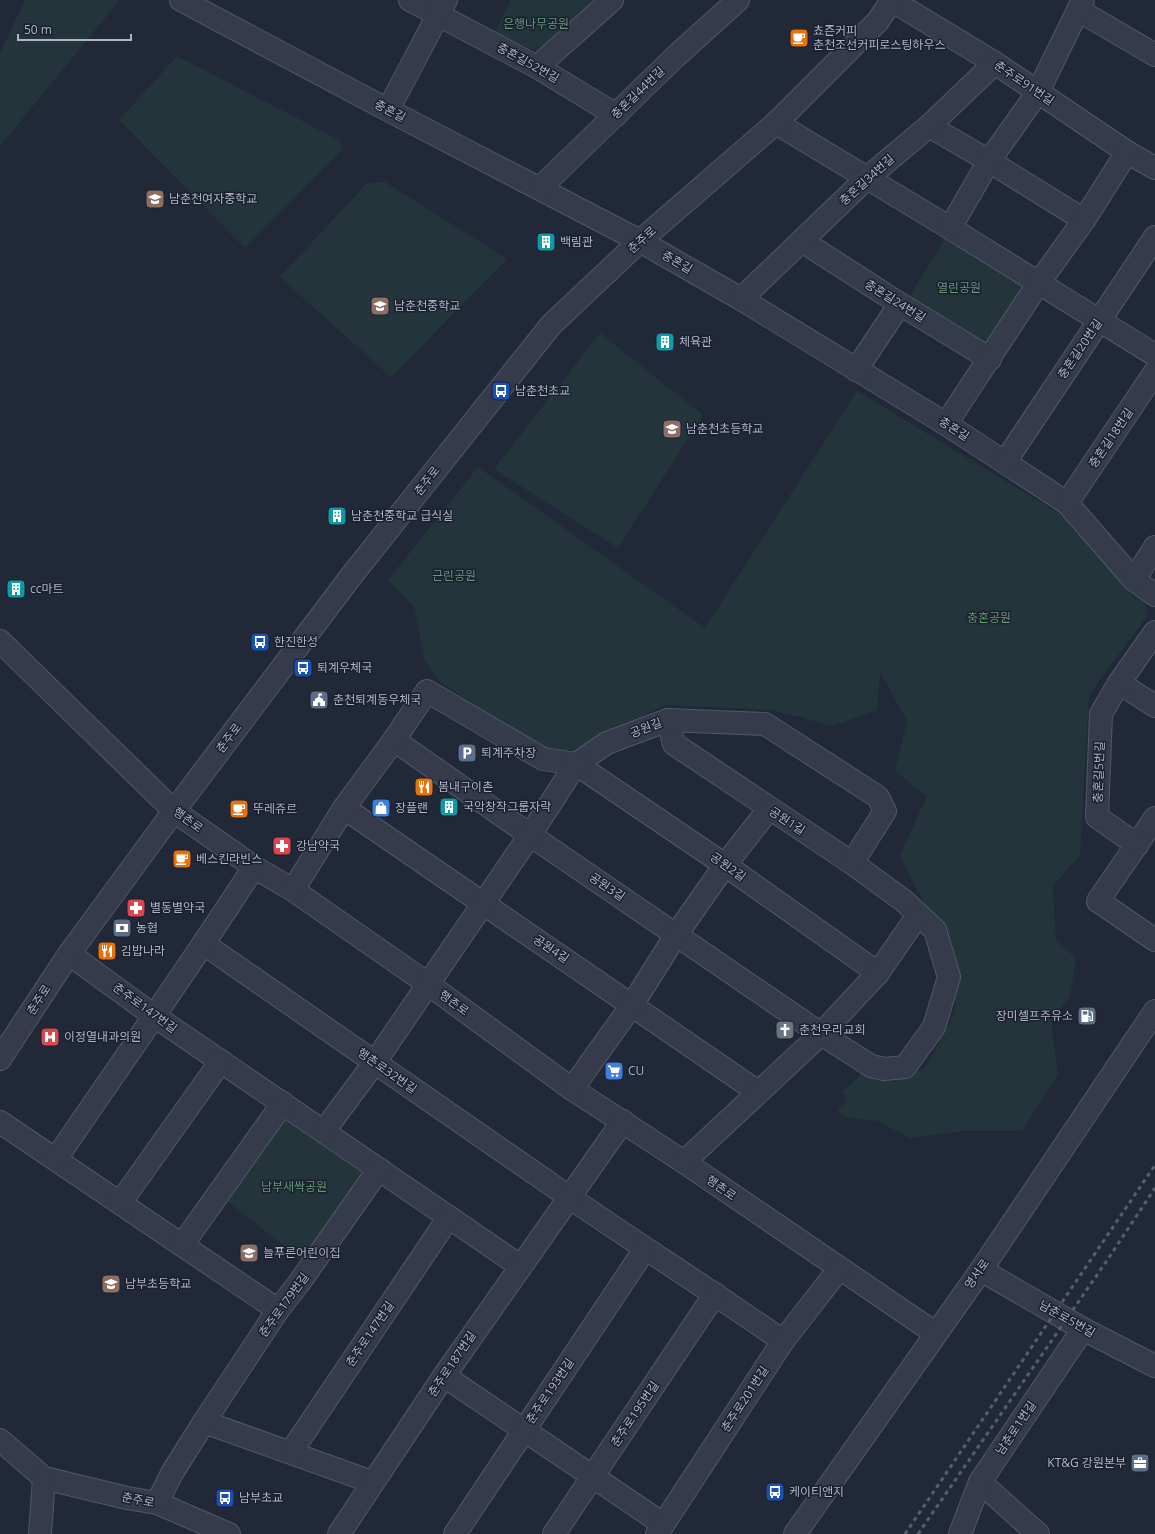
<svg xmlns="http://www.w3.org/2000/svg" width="1155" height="1534" viewBox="0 0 1155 1534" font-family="'Open Sans','Noto Sans KR',sans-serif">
  <rect width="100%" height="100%" fill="#212939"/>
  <g fill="#23353a">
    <path d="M25,0H118L114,7L0,146V53Z"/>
    <path d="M511,0H596L541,52L494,33Z"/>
    <path d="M177,56L339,140L343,149L245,248L119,120Z"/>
    <path d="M385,182L507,259L391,377L280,277L367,183Z"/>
    <path d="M947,236L1031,289L991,351L907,300Z"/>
    <path d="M600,333L703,415L618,548L494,469Z"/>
    <path d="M857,391L1060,514L1134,598L1145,602L1147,616L1089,695L1080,855L1053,886L1056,940L1076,958L1070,997L1051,1020L1058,1074L1022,1131H961L910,1138L878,1121L845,1117L837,1109L847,1101L843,1092L861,1074L894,1082L925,1068L954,1015L956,978L940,936L900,855L927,796L895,771L907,721L880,672L877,710L832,726L773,710L665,705L589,744L564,752L537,746L442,683L425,661L414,607L388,580L478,467L705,628Z"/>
    <path d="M292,1118L366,1169L304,1262L221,1196L280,1120Z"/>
  </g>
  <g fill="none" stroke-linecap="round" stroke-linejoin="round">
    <g stroke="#525867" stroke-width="24">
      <g id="minor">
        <path d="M181,0L388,110L640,241L741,299L946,424L1067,503L1134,580L1155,595"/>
        <path d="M410,0L537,67L616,115"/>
        <path d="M891,0L995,63L1127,152L1155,168"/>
        <path d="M1078,10L1155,55"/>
        <path d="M537,67L612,0"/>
        <path d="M388,110L446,0"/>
        <path d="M776,123L950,228L1155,355"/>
        <path d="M929,126L989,161L1084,220"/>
        <path d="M540,188L675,57L738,0"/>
        <path d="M950,228L989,161L1038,92L1083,0"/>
        <path d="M802,241L900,304L990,359"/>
        <path d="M741,299L867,178L929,126L995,63"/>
        <path d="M856,370L900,304"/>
        <path d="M946,424L1038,284L1084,220L1127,152"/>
        <path d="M1005,462L1155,237"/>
        <path d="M1067,503L1155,372"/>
        <path d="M1134,580L1155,547"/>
        <path d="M0,641L174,811L254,867L293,890L428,984L572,1089L684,1162L935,1333"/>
        <path d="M1119,683L1155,706"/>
        <path d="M394,740L530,835L821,1034L871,1066L884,1069L905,1067L934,1027L949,977L935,930L904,901L852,863L674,744L668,720"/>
        <path d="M576,764L725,865L878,973"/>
        <path d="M344,808L758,1092"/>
        <path d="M1155,818L1098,901L1155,940"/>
        <path d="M1137,845L1097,817L1101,714L1119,683L1155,632"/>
        <path d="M293,890L344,808L394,740L427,691L543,759L576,764L607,743L668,720L765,724L878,797L885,811L852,863"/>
        <path d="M204,944C327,1029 449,1115 572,1199C642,1247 714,1293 783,1341"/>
        <path d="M69,954L153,1015L520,1266"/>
        <path d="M0,1059L69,954L174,811L352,575L551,325L640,241L776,123L878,21L892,0"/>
        <path d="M572,1089L632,1005L676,935L725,865L769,809"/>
        <path d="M0,1122L278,1310"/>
        <path d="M324,1131L375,1062L530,835L576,764"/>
        <path d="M56,1159C122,1062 190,966 254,867"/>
        <path d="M684,1162L821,1034L878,973L918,915"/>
        <path d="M120,1203L221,1061"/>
        <path d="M182,1245L283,1103"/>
        <path d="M981,1270L1083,1329L1155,1366"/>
        <path d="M444,1376L663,1524"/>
        <path d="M204,1422L372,1482"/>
        <path d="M0,1440L44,1478L127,1498L157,1503L229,1534"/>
        <path d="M291,1452L449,1217"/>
        <path d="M980,1482L1038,1534"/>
        <path d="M157,1503L172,1473L204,1422L278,1310L299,1283L379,1169"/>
        <path d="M40,1534L44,1478"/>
        <path d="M339,1534L444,1376L623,1121"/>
        <path d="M455,1534L645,1249"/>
        <path d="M554,1534L715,1294"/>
        <path d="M657,1534L783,1341L839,1269"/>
        <path d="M795,1534L981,1270L1155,1011"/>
        <path d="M960,1534L980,1482L1083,1329"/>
      </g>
    </g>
    <use href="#minor" stroke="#353b4a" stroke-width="22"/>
    <g stroke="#575e71" stroke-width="3" stroke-dasharray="4 4" stroke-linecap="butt">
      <path d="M905,1534L1155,1165"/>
      <path d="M918,1534L1108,1259L1155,1188"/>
    </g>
  </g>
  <defs>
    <g id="cafe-square" transform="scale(1)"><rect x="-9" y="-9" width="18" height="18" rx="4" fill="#e8710a" stroke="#1a202e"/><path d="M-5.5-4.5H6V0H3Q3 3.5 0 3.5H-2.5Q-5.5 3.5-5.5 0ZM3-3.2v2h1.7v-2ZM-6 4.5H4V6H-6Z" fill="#fff"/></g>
    <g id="school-square" transform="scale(1)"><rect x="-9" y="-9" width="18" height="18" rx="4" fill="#8d6e63" stroke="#1a202e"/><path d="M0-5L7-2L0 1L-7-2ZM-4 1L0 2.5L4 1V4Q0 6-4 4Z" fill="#fff"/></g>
    <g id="building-square" transform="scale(1)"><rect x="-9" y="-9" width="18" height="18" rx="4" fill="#0f9aa8" stroke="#1a202e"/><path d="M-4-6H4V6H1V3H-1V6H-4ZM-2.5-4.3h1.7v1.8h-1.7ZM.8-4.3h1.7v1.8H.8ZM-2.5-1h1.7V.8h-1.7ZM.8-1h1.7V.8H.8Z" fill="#fff"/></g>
    <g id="bus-square" transform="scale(1)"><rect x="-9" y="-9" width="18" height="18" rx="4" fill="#1a4fb4" stroke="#1a202e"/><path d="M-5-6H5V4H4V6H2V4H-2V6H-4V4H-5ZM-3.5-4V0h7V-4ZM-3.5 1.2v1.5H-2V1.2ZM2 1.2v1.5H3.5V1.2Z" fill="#fff"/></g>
    <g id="civic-square" transform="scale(1)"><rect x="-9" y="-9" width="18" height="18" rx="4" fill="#5c6f8a" stroke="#1a202e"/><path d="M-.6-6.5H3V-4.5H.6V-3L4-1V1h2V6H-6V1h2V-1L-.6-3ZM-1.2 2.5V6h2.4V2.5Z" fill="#fff"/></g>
    <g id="parking-square" transform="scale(1)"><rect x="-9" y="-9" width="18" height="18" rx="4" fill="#5c6f8a" stroke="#1a202e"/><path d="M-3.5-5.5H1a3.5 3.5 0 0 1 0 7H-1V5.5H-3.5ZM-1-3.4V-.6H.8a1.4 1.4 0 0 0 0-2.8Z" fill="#fff"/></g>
    <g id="restaurant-square" transform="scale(1)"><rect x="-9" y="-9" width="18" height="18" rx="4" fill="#e8710a" stroke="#1a202e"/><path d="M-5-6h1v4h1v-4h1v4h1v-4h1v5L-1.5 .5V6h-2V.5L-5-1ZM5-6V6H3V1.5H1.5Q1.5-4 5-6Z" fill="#fff"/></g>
    <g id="shop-square" transform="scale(1)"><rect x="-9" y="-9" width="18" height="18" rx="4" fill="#3f7fe0" stroke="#1a202e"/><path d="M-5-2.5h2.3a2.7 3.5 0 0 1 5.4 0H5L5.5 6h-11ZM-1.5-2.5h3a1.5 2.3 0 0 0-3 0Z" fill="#fff"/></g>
    <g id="pharmacy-square" transform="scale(1)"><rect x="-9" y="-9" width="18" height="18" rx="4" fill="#e0444e" stroke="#1a202e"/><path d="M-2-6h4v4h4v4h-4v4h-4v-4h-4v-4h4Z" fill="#fff"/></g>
    <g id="bank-square" transform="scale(1)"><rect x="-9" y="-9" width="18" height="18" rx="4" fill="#5c6f8a" stroke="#1a202e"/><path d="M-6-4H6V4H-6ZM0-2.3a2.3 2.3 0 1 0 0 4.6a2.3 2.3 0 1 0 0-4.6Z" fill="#fff"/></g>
    <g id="fuel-square" transform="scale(1)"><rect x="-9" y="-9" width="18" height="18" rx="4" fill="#5c6f8a" stroke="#1a202e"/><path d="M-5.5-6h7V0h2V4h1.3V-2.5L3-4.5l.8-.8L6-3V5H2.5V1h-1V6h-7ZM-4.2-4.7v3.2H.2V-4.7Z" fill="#fff"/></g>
    <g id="church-square" transform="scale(1)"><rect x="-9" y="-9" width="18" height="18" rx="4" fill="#6b7280" stroke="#1a202e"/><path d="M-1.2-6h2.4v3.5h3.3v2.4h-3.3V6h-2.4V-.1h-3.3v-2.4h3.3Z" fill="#fff"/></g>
    <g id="hospital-square" transform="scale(1)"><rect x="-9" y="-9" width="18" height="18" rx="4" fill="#e0444e" stroke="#1a202e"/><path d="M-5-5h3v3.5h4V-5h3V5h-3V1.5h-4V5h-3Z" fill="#fff"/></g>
    <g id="supermarket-square" transform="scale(1)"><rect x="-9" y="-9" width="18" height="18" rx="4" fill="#3f7fe0" stroke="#1a202e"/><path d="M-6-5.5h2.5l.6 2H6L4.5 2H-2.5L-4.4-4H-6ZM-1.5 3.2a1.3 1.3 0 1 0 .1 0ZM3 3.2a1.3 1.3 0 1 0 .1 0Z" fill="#fff"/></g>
    <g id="office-square" transform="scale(1)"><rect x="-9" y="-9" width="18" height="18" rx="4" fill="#5c6f8a" stroke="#1a202e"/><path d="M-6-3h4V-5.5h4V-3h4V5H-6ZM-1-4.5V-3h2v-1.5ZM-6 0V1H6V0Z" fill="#fff"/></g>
  </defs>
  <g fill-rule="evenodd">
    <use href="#cafe-square" x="799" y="38"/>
    <use href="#school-square" x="155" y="199"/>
    <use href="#building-square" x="546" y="242"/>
    <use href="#school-square" x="380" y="306"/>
    <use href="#building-square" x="665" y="342"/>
    <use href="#bus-square" x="501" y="391"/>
    <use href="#school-square" x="672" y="429"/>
    <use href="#building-square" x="337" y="516"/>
    <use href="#building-square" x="16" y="589"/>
    <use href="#bus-square" x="260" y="642"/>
    <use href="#bus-square" x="303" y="668"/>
    <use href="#civic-square" x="319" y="700"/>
    <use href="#parking-square" x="467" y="753"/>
    <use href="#restaurant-square" x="424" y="787"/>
    <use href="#building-square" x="449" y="807"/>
    <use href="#shop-square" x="381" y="808"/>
    <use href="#cafe-square" x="239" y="809"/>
    <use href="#pharmacy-square" x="282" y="846"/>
    <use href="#cafe-square" x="182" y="859"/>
    <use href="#pharmacy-square" x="136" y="908"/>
    <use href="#bank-square" x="122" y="928"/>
    <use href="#restaurant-square" x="107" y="951"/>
    <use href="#fuel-square" x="1087" y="1016"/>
    <use href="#church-square" x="785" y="1030"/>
    <use href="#hospital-square" x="50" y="1037"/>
    <use href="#supermarket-square" x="614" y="1071"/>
    <use href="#school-square" x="249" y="1253"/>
    <use href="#school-square" x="111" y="1284"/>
    <use href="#office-square" x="1140" y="1463"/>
    <use href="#bus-square" x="775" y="1492"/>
    <use href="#bus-square" x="225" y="1498"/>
  </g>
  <g text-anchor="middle" stroke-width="3" stroke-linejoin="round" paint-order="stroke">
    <g font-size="12" fill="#679777" stroke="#1a202e">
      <text x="536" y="28">은행나무공원</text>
      <text x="959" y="292">열린공원</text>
      <text x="454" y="580">근린공원</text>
      <text x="989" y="622">충혼공원</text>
      <text x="294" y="1191">남부새싹공원</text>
    </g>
    <g font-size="12" fill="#afb5c6" stroke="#1a202e" text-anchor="start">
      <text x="813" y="35">쵸즌커피<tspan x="813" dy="14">춘천조선커피로스팅하우스</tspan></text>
      <text x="169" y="203">남춘천여자중학교</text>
      <text x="560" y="246">백림관</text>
      <text x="394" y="310">남춘천중학교</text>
      <text x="679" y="346">체육관</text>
      <text x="515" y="395">남춘천초교</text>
      <text x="686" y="433">남춘천초등학교</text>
      <text x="351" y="520">남춘천중학교 급식실</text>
      <text x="30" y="593">cc마트</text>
      <text x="274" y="646">한진한성</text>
      <text x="317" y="672">퇴계우체국</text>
      <text x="333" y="704">춘천퇴계동우체국</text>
      <text x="481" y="757">퇴계주차장</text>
      <text x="438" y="791">봄내구이촌</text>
      <text x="463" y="811">국악창작그룹자락</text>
      <text x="395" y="812">장플랜</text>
      <text x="253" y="813">뚜레쥬르</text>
      <text x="296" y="850">강남약국</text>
      <text x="196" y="863">베스킨라빈스</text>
      <text x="150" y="912">별동별약국</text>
      <text x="136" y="932">농협</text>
      <text x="121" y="955">김밥나라</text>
      <text x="1073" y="1020" text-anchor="end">장미셀프주유소</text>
      <text x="799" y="1034">춘천우리교회</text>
      <text x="64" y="1041">이정열내과의원</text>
      <text x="628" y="1075">CU</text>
      <text x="263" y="1257">늘푸른어린이집</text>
      <text x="125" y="1288">남부초등학교</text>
      <text x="1126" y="1467" text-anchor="end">KT&amp;G 강원본부</text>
      <text x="789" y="1496">케이티앤지</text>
      <text x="239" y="1502">남부초교</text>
    </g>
    <g font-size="12" fill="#afb5c6" stroke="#1a202e">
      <text transform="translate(528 63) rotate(29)" y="4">충혼길52번길</text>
      <text transform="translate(1024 83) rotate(34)" y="4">춘주로91번길</text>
      <text transform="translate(638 93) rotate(-44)" y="4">충혼길44번길</text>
      <text transform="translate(390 111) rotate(28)" y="4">충혼길</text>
      <text transform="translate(867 180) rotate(-42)" y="4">충혼길34번길</text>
      <text transform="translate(642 240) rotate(-42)" y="4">춘주로</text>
      <text transform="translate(677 262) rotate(30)" y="4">충혼길</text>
      <text transform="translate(895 301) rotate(32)" y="4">충혼길24번길</text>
      <text transform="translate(1080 349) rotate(-56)" y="4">충혼길20번길</text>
      <text transform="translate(954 429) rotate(32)" y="4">충혼길</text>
      <text transform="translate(1111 438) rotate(-56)" y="4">충혼길18번길</text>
      <text transform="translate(427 481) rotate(-52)" y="4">춘주로</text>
      <text transform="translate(646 728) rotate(-21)" y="4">공원길</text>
      <text transform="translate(229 738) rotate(-53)" y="4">춘주로</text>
      <text transform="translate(1099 772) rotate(-88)" y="4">충혼길5번길</text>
      <text transform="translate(188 820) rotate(36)" y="4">행촌로</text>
      <text transform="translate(787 821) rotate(33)" y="4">공원1길</text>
      <text transform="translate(728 867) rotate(35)" y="4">공원2길</text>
      <text transform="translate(607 887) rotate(34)" y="4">공원3길</text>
      <text transform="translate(551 949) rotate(34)" y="4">공원4길</text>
      <text transform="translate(39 1000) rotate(-57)" y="4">춘주로</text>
      <text transform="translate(454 1003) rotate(36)" y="4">행촌로</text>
      <text transform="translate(145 1008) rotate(36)" y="4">춘주로147번길</text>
      <text transform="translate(387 1071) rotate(35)" y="4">행촌로32번길</text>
      <text transform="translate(721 1188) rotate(35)" y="4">행촌로</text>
      <text transform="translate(977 1274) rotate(-55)" y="4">영서로</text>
      <text transform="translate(284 1305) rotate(-54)" y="4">춘주로179번길</text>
      <text transform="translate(1067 1319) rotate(29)" y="4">남춘로5번길</text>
      <text transform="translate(370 1334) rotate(-56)" y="4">춘주로147번길</text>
      <text transform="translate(452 1364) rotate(-56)" y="4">춘주로187번길</text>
      <text transform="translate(550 1391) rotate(-56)" y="4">춘주로193번길</text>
      <text transform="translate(745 1399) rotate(-57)" y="4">춘주로201번길</text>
      <text transform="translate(635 1414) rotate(-56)" y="4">춘주로195번길</text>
      <text transform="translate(1016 1428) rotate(-56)" y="4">남춘로1번길</text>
      <text transform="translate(138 1500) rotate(11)" y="4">춘주로</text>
    </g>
  </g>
  <path d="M18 34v6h113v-6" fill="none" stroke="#afb5c6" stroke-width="2"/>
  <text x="24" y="34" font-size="12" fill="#afb5c6" stroke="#1a202e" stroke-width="3" paint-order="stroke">50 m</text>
</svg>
